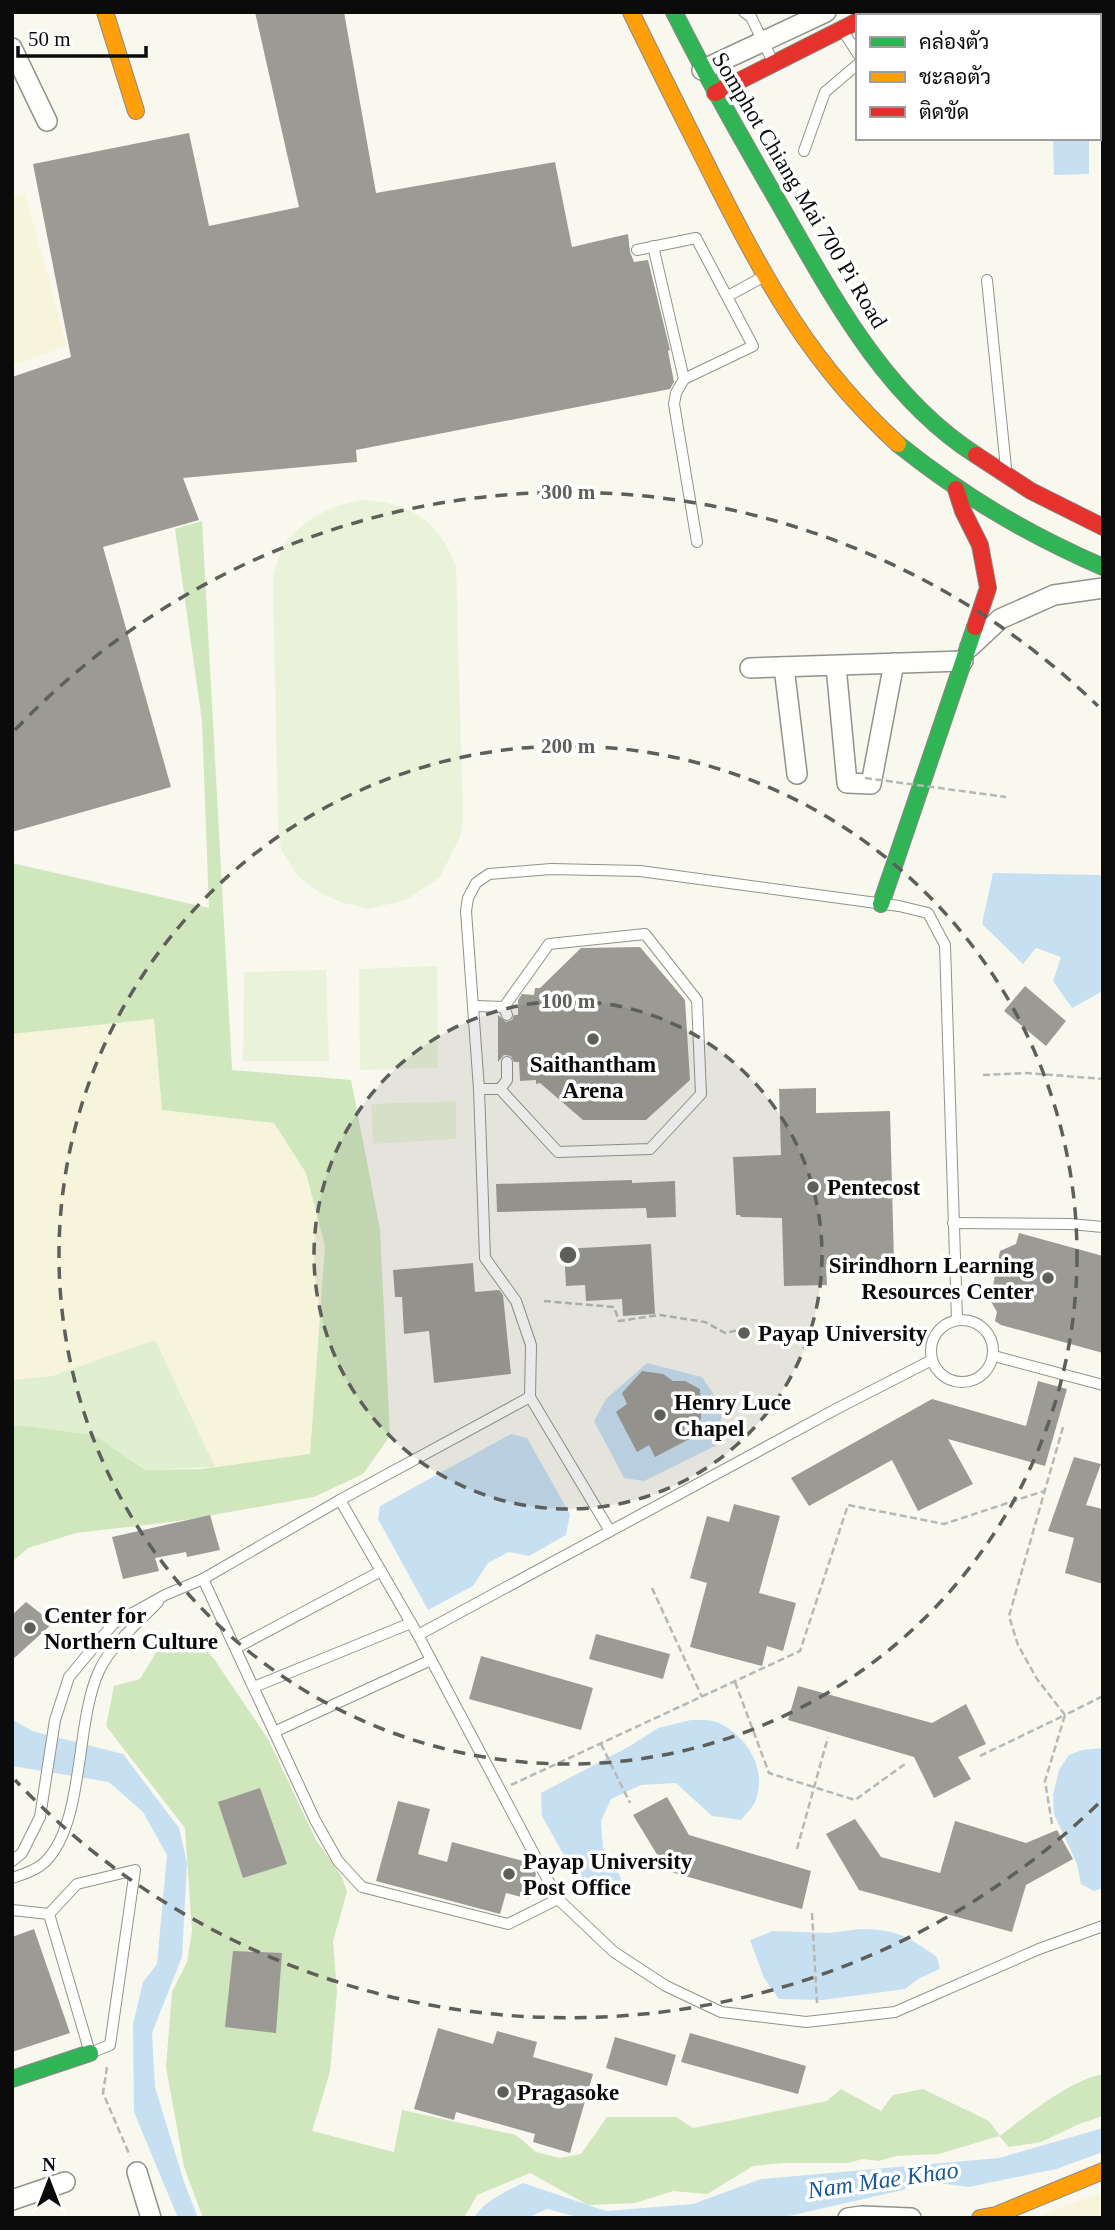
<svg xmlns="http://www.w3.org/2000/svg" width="1115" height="2230" viewBox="0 0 1115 2230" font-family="'Times New Roman',Sarabun,serif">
  <rect width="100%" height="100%" fill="#f9f8ee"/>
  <g fill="#f6f5db">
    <path d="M25,193L67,346L12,365V198Z"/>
    <path d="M154,1019L162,1110L274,1123L306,1173L325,1246L310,1455L215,1467L155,1341L52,1376L12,1380V1034Z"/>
    <path d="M1103,2192V2218H1035L1065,2206Z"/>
  </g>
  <path fill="#e0efcf" d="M155,1340L215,1467L145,1470L94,1435L26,1426H12V1380L52,1376Z"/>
  <g fill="#d0e6bd">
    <path d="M202,521L232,1070L351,1080L380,1229L390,1436L363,1474L314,1497L179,1521L76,1533L28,1548L12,1562V1426H26L94,1435L145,1470L202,1469L310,1454L325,1246L306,1173L274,1123L162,1110L154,1019L12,1034V863L209,908L202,721L175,529Z"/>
    <path d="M195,1638L214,1659L268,1739L316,1840L342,1877L347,1892L333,1941L337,1992L330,2072L312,2131L394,2152L402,2110L516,2135L536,2152L560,2158L581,2154L607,2117H676L693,2128L827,2101L841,2089L881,2111L893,2095L923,2089L989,2121L1000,2136C1026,2116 1070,2080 1103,2074V2116L1079,2124L1041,2142L1009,2147L999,2136L939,2154L896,2156L879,2161L863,2159L847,2163H783L753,2166L707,2194L673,2191L635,2203L588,2205L530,2173L477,2195L464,2218H203L184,2167L166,2067L172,1992L187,1962L192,1931L185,1828L106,1726L114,1686L140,1679L163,1641Z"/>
  </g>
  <g fill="#eaf2d9">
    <path d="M364,500C411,503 440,522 456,567L463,821L460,837L440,877L406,900L368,909L340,902L317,891L297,875L281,849L278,826L273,579C275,571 277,560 281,552C298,520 331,505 364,500Z"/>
    <path d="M437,966L438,1068L360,1070L359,969Z"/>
    <path d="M326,970L329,1061H243L244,972Z"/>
    <path d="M456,1101V1139L373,1144L371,1104Z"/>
  </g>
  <g fill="#c6e0f2">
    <path d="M1007,12H1103V67H1099V16H1007Z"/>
    <path d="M1053,138H1089V174L1054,175Z"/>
    <path d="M993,873L1103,875V991L1072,1008L1053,981L1061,957L1036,948L1023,964L982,924Z"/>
    <path d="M647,1363L702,1377C722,1406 725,1410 717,1445L644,1481L624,1478L594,1421L606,1399Z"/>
    <path d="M511,1434L527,1438L570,1514L566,1535L529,1556L509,1552L488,1563L473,1586L428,1610L378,1519L380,1506Z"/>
    <path d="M12,1719L32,1731L123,1754L179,1828L187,1863L182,1957L152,2033L155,2087L184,2182L198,2218H178L134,2112L133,2024L143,1982L157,1964L167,1855L143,1812L109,1782L12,1766Z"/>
    <path d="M691,1720C700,1720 712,1719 719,1723C748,1737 768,1770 755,1802C752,1808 745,1815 741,1820L712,1816L676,1783L641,1785L611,1799L601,1821L603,1848L620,1876L625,1894L598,1899L581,1886L542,1816L541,1793L630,1746L658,1728Z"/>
    <path d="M1103,1748V1888L1094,1891L1081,1884L1077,1864L1054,1814L1053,1795L1059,1770L1069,1755L1082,1750Z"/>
    <path d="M860,1929C899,1930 905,1935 937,1957L940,1969L918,1979L905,1989L823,2000L779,1999L764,1978L750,1940L773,1931L829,1933Z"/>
    <path d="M1103,2128V2152L1056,2169L969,2187L923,2181L903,2190L780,2218H581L547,2209L527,2218H474C484,2201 506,2191 523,2183L606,2211L693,2204L761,2179L999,2158Z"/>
  </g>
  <g fill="#9c9a95">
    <path d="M255,12H344L376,193L555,162L572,247L628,234L630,252L634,262L648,260L670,350L668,351L674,382L670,389L356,450L357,462L183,478L199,520L103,547L171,787L12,832V377L71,357L33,164L189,133L209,226L299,207Z"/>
    <path d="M640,947L685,1000L690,1080L646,1120H583L540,1083L536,1084V1080L520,1081L519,1062H514L511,1056L504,1055L498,1062V1015L506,1022L512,1020L514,1015H518V1000L522,994L534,995L535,988H540L581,948Z"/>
    <path d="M1025,986L1066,1021L1046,1046L1004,1011Z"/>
    <path d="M816,1088V1113L890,1111L894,1262L826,1264L827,1285L784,1286L782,1218L741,1217L740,1215H736L733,1157L781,1155L779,1089Z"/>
    <path d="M632,1180V1183L675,1181L676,1217L647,1218L646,1208L497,1212L496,1184Z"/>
    <path d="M1019,1233L1103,1256V1353L1001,1325L995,1321L997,1312L990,1300L1000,1251L1016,1244Z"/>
    <path d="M651,1244L655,1314L623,1316L622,1299L586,1301L585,1285L566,1286L564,1249Z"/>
    <path d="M473,1263L475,1292L499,1290L503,1295L511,1374L434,1383L429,1331L404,1334L402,1297H395L393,1270Z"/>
    <path d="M642,1371L663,1374L673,1381H685L700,1389L701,1419L691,1425L697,1435L655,1457L649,1445L637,1452L616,1412L627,1404L622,1393Z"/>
    <path d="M1038,1381L1067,1389L1045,1466L948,1439L973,1484L918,1511L892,1460L809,1506L791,1478L932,1399L1026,1426Z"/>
    <path d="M1074,1457L1101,1464L1086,1505L1103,1509V1584L1065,1573L1074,1538L1048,1531Z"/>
    <path d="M734,1504L780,1516L759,1593L796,1603L783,1651L767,1646L762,1666L690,1647L707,1583L690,1578L707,1516L729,1522Z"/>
    <path d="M210,1515L220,1550L187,1557L186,1552L155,1558L159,1571L123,1579L112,1537Z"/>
    <path d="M26,1602L53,1623L12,1660V1615Z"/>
    <path d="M596,1634L670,1654L663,1679L589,1659Z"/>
    <path d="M481,1656L593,1688L581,1730L469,1699Z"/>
    <path d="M798,1686L932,1723L966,1704L986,1744L958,1757L971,1779L934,1798L914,1757L788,1720Z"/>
    <path d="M260,1788L287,1864L243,1878L218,1802Z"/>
    <path d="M667,1797L689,1835L811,1871L802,1909L667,1871L633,1815Z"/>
    <path d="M398,1801L430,1809L418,1854L447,1862L452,1842L531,1863L536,1874L529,1899L506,1893L500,1914L376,1881Z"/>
    <path d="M855,1819L881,1857L940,1873L955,1821L1026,1843L1057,1830L1073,1859L1026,1885L1012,1932L859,1890L826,1834Z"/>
    <path d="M34,1929L70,2033L12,2052V1937Z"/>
    <path d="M233,1951L282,1953L276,2033L225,2027Z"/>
    <path d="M438,2028L493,2044L497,2031L537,2042L533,2057L593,2074L570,2153L533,2142L535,2134L456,2112L454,2120L414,2109Z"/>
    <path d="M690,2033L806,2066L798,2094L681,2062Z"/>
    <path d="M615,2037L676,2055L667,2086L606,2068Z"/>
  </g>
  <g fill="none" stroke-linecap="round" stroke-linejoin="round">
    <g stroke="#92928d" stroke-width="12">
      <g id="lane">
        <path d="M744,12L751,17L773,62"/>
        <path d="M843,31L858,54"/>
        <path d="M804,151L825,92L858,64"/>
        <path d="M653,246L684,379L676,393L674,404L697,542"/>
        <path d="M637,250L696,238L753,346L684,379"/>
        <path d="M987,280L1006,468"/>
        <path d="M728,296L761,278"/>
        <path d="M475,1006L504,1007L507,1015"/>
        <path d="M479,1089H500L507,1080V1062"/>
        <path d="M500,1089L558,1152L650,1149L701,1094L697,1000L645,934L549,944L504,1007"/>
        <path d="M953,1223L1070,1224L1103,1227"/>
        <circle cx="962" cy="1351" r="31"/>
        <path d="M994,1356L1103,1385"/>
        <path d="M340,1500L418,1635L558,1899L614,1952L666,1986L721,2012L806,2022L895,2012L1039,1949L1103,1926"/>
        <path d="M610,1531L530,1397L531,1345L516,1301L485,1258L479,1089L466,911L468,898L476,883L489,874L551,869L640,871L899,906L928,913L945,945L957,1320"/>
        <path d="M203,1579L315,1820L338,1861L362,1887L508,1924L558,1899"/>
        <path d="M418,1635L840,1407L932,1360"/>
        <path d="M236,1648L381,1571"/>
        <path d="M254,1687L411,1623"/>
        <path d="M274,1732L431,1660"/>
        <path d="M12,1861L22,1853L40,1817L55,1720L69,1677L113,1624L165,1595L203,1579L340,1500L530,1397"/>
        <path d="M12,1878C24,1874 37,1870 46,1861C85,1821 75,1723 99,1671C111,1645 138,1623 158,1602"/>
        <path d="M12,1910L49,1914L90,2053L110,2045L135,1870L77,1884L49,1914"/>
      </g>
    </g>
    <g stroke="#92928d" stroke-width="22">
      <g id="street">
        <path d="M12,48L47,121"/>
        <path d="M702,70L826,12"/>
        <path d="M970,647L1000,619L1054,595L1103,588"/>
        <path d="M836,666L847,783L871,784L894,663"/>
        <path d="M784,667L797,774"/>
        <path d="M750,668L963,661"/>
        <path d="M137,2172L151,2218"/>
        <path d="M12,2200L65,2182"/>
        <path d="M848,2218L861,2216L911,2218"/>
      </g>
    </g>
    <g stroke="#898884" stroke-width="18">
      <g id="fast">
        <path d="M674,12C708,80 746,146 784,212C835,301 887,398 976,455"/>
        <path d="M898,444C963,496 1027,534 1103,567"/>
        <path d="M881,904L975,627"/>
        <path d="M12,2079L90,2053"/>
      </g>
    </g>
    <g stroke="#898884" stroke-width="18">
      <g id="slow">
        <path d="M105,12L136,111"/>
        <path d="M631,12C658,68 686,123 714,179C767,283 811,365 898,444"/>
        <path d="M980,2218L996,2215L1103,2171"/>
      </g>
    </g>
    <g stroke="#898884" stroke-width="18">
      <g id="jam">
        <path d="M715,93L858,21"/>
        <path d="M976,455L1031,491L1103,527"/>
        <path d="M956,489L963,511L980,545L988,588L975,627"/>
      </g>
    </g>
    <g stroke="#b7b7b5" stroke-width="2.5" stroke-dasharray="7 3.5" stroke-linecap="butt">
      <path d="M983,1075L1027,1073L1103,1079"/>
      <path d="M544,1301L614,1307L619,1321L660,1315L705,1322L725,1333L744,1329"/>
      <path d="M1063,1427L1009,1616L1018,1645L1037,1679L1065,1715L1103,1696"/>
      <path d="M652,1588L702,1697"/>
      <path d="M735,1682L769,1773L855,1800L905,1764"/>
      <path d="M601,1744L630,1803"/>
      <path d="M980,1756L1065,1715"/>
      <path d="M511,1785L800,1651L848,1505L944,1524L1044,1491"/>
      <path d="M1052,1824L1045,1781L1065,1715"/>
      <path d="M797,1849L828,1737"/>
      <path d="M812,1913L817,2003"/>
      <path d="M107,2067L103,2093L130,2156"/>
    </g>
    <use href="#lane" stroke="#fefefc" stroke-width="10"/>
    <use href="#street" stroke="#fefefc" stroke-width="19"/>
    <use href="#fast" stroke="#30b455" stroke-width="16"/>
    <use href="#slow" stroke="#ff9f0a" stroke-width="16"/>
    <use href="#jam" stroke="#e5322d" stroke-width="16"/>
    <path stroke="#b7b7b5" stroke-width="2.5" stroke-dasharray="7 3.5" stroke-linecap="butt" d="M865,778L1006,797"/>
  </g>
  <circle cx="568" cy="1255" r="254" fill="#5e5e5a" fill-opacity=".12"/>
  <g fill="none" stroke="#5e5e5a" stroke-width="3.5" stroke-dasharray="12 9">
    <circle cx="568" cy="1255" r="254"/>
    <circle cx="568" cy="1255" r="509"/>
    <path d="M1098 1804A763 763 0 0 1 15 1780M15 730A763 763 0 0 1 1098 706"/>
  </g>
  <g fill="#5e5e5a" stroke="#fff" stroke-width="2.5">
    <circle cx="593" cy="1039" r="7"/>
    <circle cx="813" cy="1187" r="7"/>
    <circle cx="1048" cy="1278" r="7"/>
    <circle cx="744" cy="1333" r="7"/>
    <circle cx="660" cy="1415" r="7"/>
    <circle cx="30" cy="1628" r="7"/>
    <circle cx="509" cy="1874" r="7"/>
    <circle cx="503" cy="2092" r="7"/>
  </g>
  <g text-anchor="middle" stroke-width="7" stroke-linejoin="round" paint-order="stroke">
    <g font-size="23" fill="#0b0b0b" stroke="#fff">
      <text transform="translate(800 190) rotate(59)" y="8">Somphot Chiang Mai 700 Pi Road</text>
    </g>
    <g font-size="23" font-weight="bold" fill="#0b0b0b" stroke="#fff" text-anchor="start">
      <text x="593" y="1072" text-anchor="middle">Saithantham<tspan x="593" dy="26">Arena</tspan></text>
      <text x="827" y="1195">Pentecost</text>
      <text x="1034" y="1273" text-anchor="end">Sirindhorn Learning<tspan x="1034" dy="26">Resources Center</tspan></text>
      <text x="758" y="1341">Payap University</text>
      <text x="674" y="1410">Henry Luce<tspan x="674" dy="26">Chapel</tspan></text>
      <text x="44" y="1623">Center for<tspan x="44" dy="26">Northern Culture</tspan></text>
      <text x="523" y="1869">Payap University<tspan x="523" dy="26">Post Office</tspan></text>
      <text x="517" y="2100">Pragasoke</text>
    </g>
    <g font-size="24" font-style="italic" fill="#1a5897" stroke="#fff">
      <text transform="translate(883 2180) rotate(-8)" y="8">Nam Mae Khao</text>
    </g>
  </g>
  <circle cx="568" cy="1255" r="10" fill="#5e5e5a" stroke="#fff" stroke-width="3.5"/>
  <g font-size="21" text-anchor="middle" font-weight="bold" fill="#5e5e5a" stroke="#fff" stroke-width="7" stroke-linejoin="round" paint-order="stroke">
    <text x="568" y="499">300 m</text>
    <text x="568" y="753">200 m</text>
    <text x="568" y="1008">100 m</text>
  </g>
  <rect width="1115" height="2230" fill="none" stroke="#0b0b0b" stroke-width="28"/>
  <rect x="856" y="14" width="245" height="126" fill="#ffffff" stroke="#9d9d9d" stroke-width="2"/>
  <rect x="870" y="37" width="35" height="10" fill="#30b455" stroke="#9d9d9d" stroke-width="2"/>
  <text x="919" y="49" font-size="21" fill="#0b0b0b">คล่องตัว</text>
  <rect x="870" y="72" width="35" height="10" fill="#ff9f0a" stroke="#9d9d9d" stroke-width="2"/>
  <text x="919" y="84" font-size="21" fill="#0b0b0b">ชะลอตัว</text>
  <rect x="870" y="107" width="35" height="10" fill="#e5322d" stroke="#9d9d9d" stroke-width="2"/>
  <text x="919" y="119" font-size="21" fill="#0b0b0b">ติดขัด</text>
  <g transform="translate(49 2181)" stroke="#ffffff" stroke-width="5" paint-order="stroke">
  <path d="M0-5L12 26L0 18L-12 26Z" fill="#0b0b0b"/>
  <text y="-10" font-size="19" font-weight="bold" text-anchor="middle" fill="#0b0b0b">N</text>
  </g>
  <path d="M18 46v10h128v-10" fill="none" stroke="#0b0b0b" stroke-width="3.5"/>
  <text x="28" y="46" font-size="21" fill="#0b0b0b" stroke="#ffffff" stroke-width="5" paint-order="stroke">50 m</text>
</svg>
